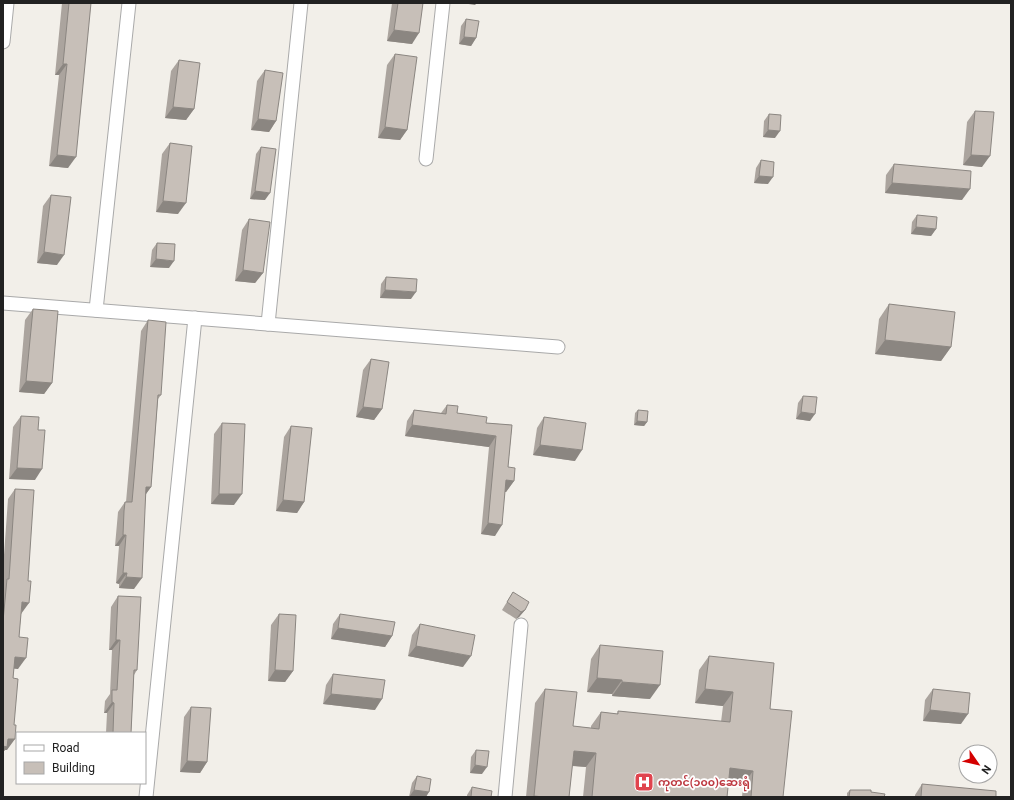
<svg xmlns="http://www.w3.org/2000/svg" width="1014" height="800" viewBox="0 0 1014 800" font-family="Roboto,'Noto Sans Myanmar',sans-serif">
  <rect width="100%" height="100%" fill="#f2efe9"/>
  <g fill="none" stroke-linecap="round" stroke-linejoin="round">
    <g stroke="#a9a9a9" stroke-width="15">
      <g id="street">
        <path d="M3,42L7,3"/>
        <path d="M426,159L443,3"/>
        <path d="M3,303L558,347"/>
        <path d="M96,310L129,3"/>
        <path d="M268,324L301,3"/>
        <path d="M146,797L195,318"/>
        <path d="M505,797L521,625"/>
      </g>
    </g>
    <use href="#street" stroke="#fff" stroke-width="13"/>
  </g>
  <g fill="#aba49e">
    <path d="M62,3H91L68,168L49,166L59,75H55Z"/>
    <path d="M392,3H423L412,44L387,41Z"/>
    <path d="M466,19L476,38L471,46L459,44L461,26Z"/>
    <path d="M395,54L407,130L400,140L378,138L387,65Z"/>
    <path d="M179,60L194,109L186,120L165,118L171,71Z"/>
    <path d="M265,70L276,121L269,132L251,130L257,81Z"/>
    <path d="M975,111L982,167L963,165L967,122Z"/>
    <path d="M769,114L775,138L763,137L764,121Z"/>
    <path d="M170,143L178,214L156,212L162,154Z"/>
    <path d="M261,147L265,200L250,199L256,154Z"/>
    <path d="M761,160L768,184L754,183L756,168Z"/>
    <path d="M894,164L962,200L885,193L886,175Z"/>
    <path d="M51,195L57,265L37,263L43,206Z"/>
    <path d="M917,215L936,229L931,236L911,234L912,222Z"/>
    <path d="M249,219L263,273L255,283L235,281L242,230Z"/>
    <path d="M157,243L169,268L150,267L152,250Z"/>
    <path d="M386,277L411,299L380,298L381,284Z"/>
    <path d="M889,304L951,347L941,361L875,354L879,319Z"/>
    <path d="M33,309L52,383L44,394L19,392L25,320Z"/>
    <path d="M148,320L161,395L158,399L151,487L146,494L134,589L119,588V584L116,583L119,546H115L118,512L125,502H126L141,331Z"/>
    <path d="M371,359L382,409L374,420L356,417L363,370Z"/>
    <path d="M803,396L810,421L796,419L798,403Z"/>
    <path d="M447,405L457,413L486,423L512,425L508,467L514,481L506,492H505L495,536L481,534L489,447L405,436L407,421L414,410L441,413Z"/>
    <path d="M638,410L647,422L644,426L634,425L635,413Z"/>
    <path d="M21,416L35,480L9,479L13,427Z"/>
    <path d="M544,417L575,461L533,455L537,428Z"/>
    <path d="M222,423L234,505L211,504L214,434Z"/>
    <path d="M291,426L304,502L297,513L276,511L284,437Z"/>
    <path d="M15,489L21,613L19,637L18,669L14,668L7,750H5L3,752V569L8,499Z"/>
    <path d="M513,592L525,610L519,617L516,619L502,610Z"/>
    <path d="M118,596L137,670L134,675L131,733H106L107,713H104L105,701L110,694L112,650H109L111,607Z"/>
    <path d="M279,614L293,671L285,682L268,681L271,625Z"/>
    <path d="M340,614L392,636L385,647L331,639L333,624Z"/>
    <path d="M420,624L463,667L408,656L412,635Z"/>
    <path d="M600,645L650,699L612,696V694L587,692L591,659Z"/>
    <path d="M709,656L770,709L783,797H742L743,785L728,783L727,797H583L586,767L572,766L569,797H526L535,703L545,689L573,726L591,728V726L601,712L617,714L618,711L721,722L723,706L695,703L699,670Z"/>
    <path d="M333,674L375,710L323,704L326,685Z"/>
    <path d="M933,689L961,724L923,721L925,700Z"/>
    <path d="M191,707L207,762L200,773L180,772L184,717Z"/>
    <path d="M476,750L482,774L470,773L471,757Z"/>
    <path d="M417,776L426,797H409L412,783Z"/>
    <path d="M922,784L996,797H915V795Z"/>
    <path d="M472,787L491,797H467V795Z"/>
    <path d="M850,790L871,792L884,797H847V793Z"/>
  </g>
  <g fill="#8b8681">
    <path d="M462,3H477L475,5Z"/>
    <path d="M394,30L419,33L412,44L387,41Z"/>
    <path d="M464,37L476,38L471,46L459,44Z"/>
    <path d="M63,64H67L59,75H55Z"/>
    <path d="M173,107L194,109L186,120L165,118Z"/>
    <path d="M258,119L276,121L269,132L251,130Z"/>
    <path d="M385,127L407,130L400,140L378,138Z"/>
    <path d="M768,130L780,131L775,138L763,137Z"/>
    <path d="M57,155L76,157L68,168L49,166Z"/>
    <path d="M971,155L990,156L982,167L963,165Z"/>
    <path d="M759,176L773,177L768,184L754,183Z"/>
    <path d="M892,183L970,189L962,200L885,193Z"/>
    <path d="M255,191L270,193L265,200L250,199Z"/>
    <path d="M163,201L186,203L178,214L156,212Z"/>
    <path d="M916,227L936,229L931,236L911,234Z"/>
    <path d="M44,252L64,255L57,265L37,263Z"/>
    <path d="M156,259L174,261L169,268L150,267Z"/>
    <path d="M243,270L263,273L255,283L235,281Z"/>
    <path d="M385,290L416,292L411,299L380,298Z"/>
    <path d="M885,340L951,347L941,361L875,354Z"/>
    <path d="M26,381L52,383L44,394L19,392Z"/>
    <path d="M363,407L382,409L374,420L356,417Z"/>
    <path d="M801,412L815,414L810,421L796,419Z"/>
    <path d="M637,421L647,422L644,426L634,425Z"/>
    <path d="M412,425L496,436L489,447L405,436Z"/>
    <path d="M540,445L582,450L575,461L533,455Z"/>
    <path d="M17,468L42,469L35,480L9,479Z"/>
    <path d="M506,480L514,481L506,492L499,491Z"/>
    <path d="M146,487H151L143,498Z"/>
    <path d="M219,494H242L234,505L211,504Z"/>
    <path d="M283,500L304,502L297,513L276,511Z"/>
    <path d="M488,523L502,525L495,536L481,534Z"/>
    <path d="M123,535H126L119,546H115Z"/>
    <path d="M123,573H127L119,584L116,583Z"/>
    <path d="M126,577L142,578L134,589L119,588Z"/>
    <path d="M22,602L29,603L21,614Z"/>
    <path d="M525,610L519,617L516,619L521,612Z"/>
    <path d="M338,628L392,636L385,647L331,639Z"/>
    <path d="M116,640H120L112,650H109Z"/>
    <path d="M416,646L471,656L463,667L408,656Z"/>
    <path d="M15,657L26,658L18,669L8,668Z"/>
    <path d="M275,670L293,671L285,682L268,681Z"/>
    <path d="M597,678L622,680L612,694L587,692Z"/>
    <path d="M622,682L660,685L650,699L612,696Z"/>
    <path d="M705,689L733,692L723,706L695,703Z"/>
    <path d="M331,694L382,699L375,710L323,704Z"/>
    <path d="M112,702L114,703L107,713H104Z"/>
    <path d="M930,710L968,714L961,724L923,721Z"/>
    <path d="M8,739H15L7,750H5L3,752V746Z"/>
    <path d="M574,751L596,753L586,767L564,765Z"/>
    <path d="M187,761L207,762L200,773L180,772Z"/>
    <path d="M475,765L487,767L482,774L470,773Z"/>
    <path d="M730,768L753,771L743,785L720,783Z"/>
    <path d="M414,790L429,792L426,797H409Z"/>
  </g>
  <g fill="#c7bfb8" stroke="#8b8681">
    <path d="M69,3H91L76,157L57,155L67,64H63Z"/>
    <path d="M398,3H423L419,33L394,30Z"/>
    <path d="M466,19L479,21L476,38L464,37Z"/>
    <path d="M395,54L417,57L407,130L385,127Z"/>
    <path d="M179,60L200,63L194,109L173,107Z"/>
    <path d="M265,70L283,73L276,121L258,119Z"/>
    <path d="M975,111L994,112L990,156L971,155Z"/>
    <path d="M769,114L781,115L780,131L768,130Z"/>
    <path d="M170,143L192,146L186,203L163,201Z"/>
    <path d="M261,147L276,149L270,193L255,191Z"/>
    <path d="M761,160L774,162L773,177L759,176Z"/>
    <path d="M894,164L971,171L970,189L892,183Z"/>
    <path d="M51,195L71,197L64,255L44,252Z"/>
    <path d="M917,215L937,217L936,229L916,227Z"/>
    <path d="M249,219L270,222L263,273L243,270Z"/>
    <path d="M157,243L175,244L174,261L156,259Z"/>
    <path d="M386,277L417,279L416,292L385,290Z"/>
    <path d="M889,304L955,312L951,347L885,340Z"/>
    <path d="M33,309L58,311L52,383L26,381Z"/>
    <path d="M148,320L166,322L161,395H158L151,487H146L142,578L126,577L127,573H123L126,535H123L124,511L125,502H132Z"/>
    <path d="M371,359L389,362L382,409L363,407Z"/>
    <path d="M803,396L817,397L815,414L801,412Z"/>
    <path d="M447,405L458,406L457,413L487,417L486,423L512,425L508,467L515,468L514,481L506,480L502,525L488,523L496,436L412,425L414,410L446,414Z"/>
    <path d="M638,410L648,411L647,422L637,421Z"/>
    <path d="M21,416L39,417L38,430H45L42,469L17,468Z"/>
    <path d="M544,417L586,423L582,450L540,445Z"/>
    <path d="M222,423L245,424L242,494H219Z"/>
    <path d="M291,426L312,428L304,502L283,500Z"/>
    <path d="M15,489L34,490L28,581H31L29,603L22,602L19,637L28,638L26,658L15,657L13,678L18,679L14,725H16L15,739H8L7,747L3,746V621L7,579H9Z"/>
    <path d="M513,592L529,602L525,610L521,612L507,602Z"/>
    <path d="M118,596L141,597L137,670H134L131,733H113L114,703L112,702V690H117L120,640H116Z"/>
    <path d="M279,614L296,615L293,671L275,670Z"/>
    <path d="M340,614L395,622L392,636L338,628Z"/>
    <path d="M420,624L475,635L471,656L416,646Z"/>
    <path d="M600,645L663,651L660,685L622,682V680L597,678Z"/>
    <path d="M709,656L774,663L770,709L792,711L783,797H751L753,771L730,768L727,797H592L596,753L574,751L569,797H544L534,796L545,689L577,692L573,726L599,729L601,712L618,714V711L730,722L733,692L705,689Z"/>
    <path d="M333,674L385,680L382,699L331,694Z"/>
    <path d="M933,689L970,693L968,714L930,710Z"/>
    <path d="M191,707L211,708L207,762L187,761Z"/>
    <path d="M476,750L489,751L487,767L475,765Z"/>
    <path d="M417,776L431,779L429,792L414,790Z"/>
    <path d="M922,784L996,791V797H921Z"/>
    <path d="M472,787L492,791L491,797H471Z"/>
    <path d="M850,790H871V792L885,794L884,797H849Z"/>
  </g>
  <defs>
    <g id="hospital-square" transform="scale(1)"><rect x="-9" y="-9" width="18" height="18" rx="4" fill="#e0444e" stroke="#fff"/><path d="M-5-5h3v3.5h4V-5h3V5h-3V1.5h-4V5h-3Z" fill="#fff"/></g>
  </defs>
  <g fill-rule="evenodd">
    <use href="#hospital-square" x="644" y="782"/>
  </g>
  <g text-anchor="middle" stroke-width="3.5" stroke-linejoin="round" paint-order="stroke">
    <g font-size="11" font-weight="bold" fill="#be3a42" stroke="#fff" text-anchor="start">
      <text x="658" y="786">ကုတင်(၁၀၀)ဆေးရုံ</text>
    </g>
  </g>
  <rect width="1014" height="800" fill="none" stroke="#222222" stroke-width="8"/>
  <rect x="16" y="732" width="130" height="52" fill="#ffffff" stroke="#a7a7a7"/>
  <rect x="24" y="745" width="20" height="6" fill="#ffffff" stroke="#a7a7a7"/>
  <text x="52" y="752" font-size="12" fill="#222222">Road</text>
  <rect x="24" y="762" width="20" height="12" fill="#c7bfb8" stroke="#a7a7a7"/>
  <text x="52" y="772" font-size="12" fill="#222222">Building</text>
  <g transform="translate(978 764) rotate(124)"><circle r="19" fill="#ffffff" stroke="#a7a7a7"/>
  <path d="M0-3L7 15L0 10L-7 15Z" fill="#d40000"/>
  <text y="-6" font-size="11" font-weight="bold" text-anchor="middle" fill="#222222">N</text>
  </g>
</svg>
